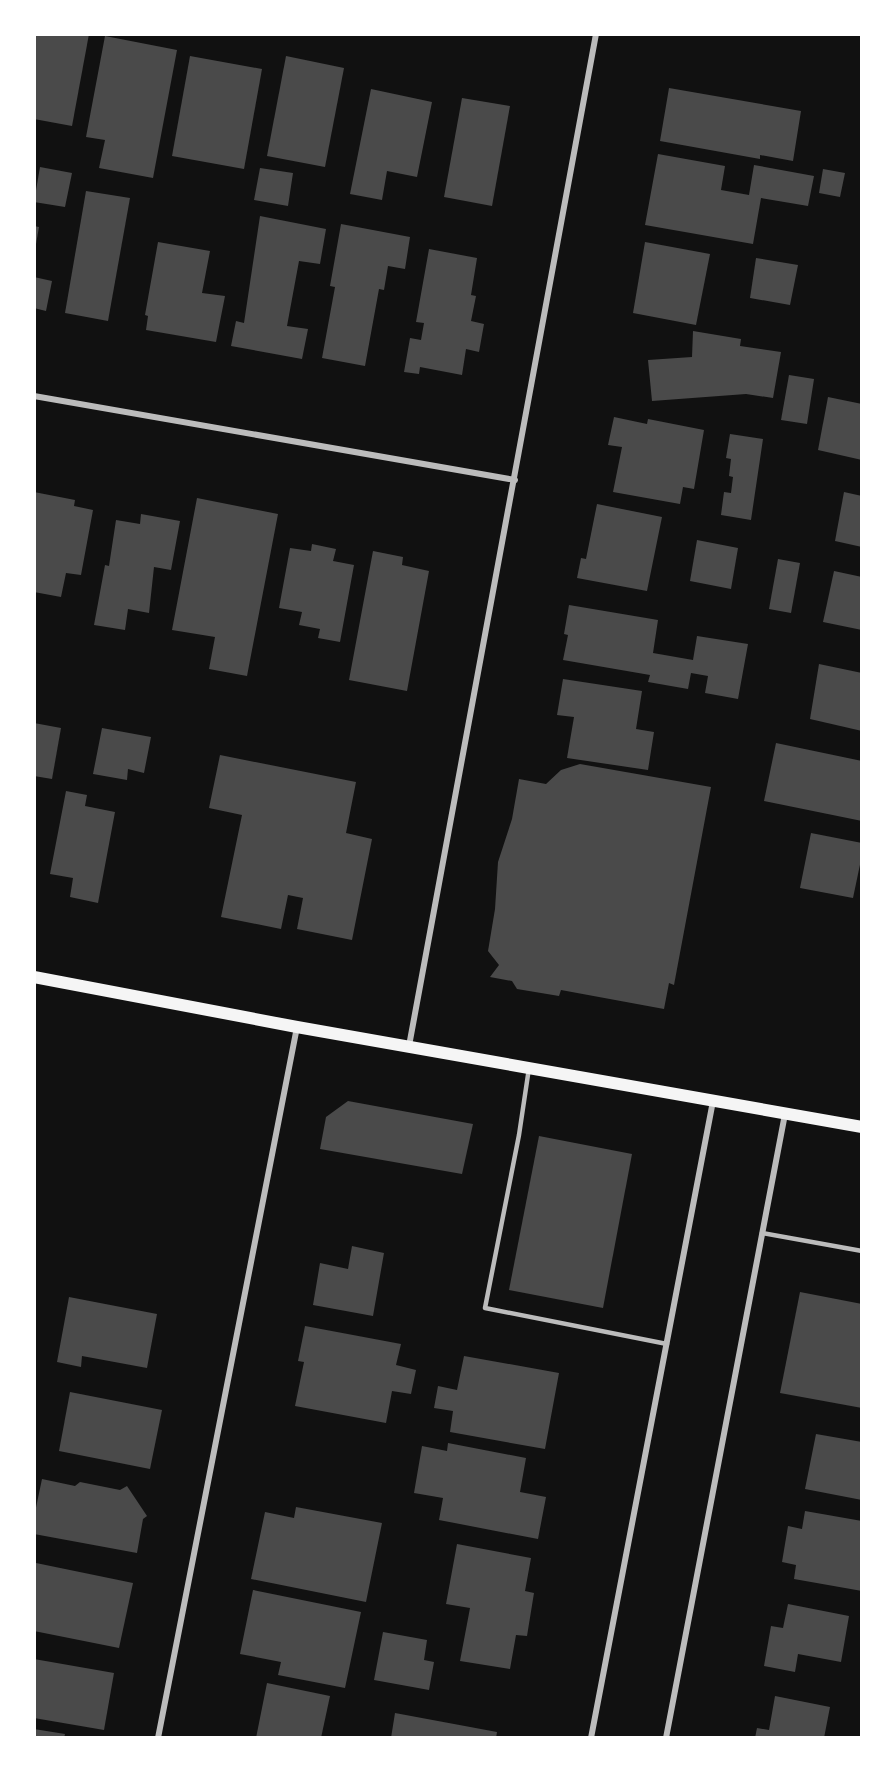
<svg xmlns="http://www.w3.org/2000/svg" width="896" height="1772" viewBox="0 0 896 1772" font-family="'Source Serif 4',serif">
  <rect width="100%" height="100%" fill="#111"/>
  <g fill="#4a4a4a">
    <path d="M34,34H89L72,126L34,119Z"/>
    <path d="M105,36L177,50L153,178L99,168L105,140L86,137Z"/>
    <path d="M190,56L262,69L244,169L172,156Z"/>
    <path d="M286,56L344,68L325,167L267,156Z"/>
    <path d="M669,88L801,111L793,161L760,155V159L660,141Z"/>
    <path d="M371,89L432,102L417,177L387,171L382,200L350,194Z"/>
    <path d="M462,98L510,106L492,206L444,197Z"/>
    <path d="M658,154L725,166L721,190L749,195L754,165L814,176L808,206L761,198L753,244L645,225Z"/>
    <path d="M40,167L72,173L65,207L34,202Z"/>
    <path d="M260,168L293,173L288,206L254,200Z"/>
    <path d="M823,169L845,173L840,197L819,193Z"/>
    <path d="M86,191L130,198L108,321L65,313Z"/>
    <path d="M260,216L326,229L320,264L299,261L287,326L308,329L302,359L231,346L236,321L244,323Z"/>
    <path d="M341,224L410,237L405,269L388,266L384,290L379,289L365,366L322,358L335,287L330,286Z"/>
    <path d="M34,226L39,227L36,244H34Z"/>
    <path d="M158,242L210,251L202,293L225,296L216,342L146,330L148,316L145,315Z"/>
    <path d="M645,242L710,254L696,325L633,313Z"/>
    <path d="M429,249L477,258L471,295L476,296L471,321L484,324L479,352L466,349L462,375L420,367L419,374L404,372L410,338L421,340L424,323L416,322Z"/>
    <path d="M756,258L798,265L790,305L750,298Z"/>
    <path d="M34,277L52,281L46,311L34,308Z"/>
    <path d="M693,331L741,339L740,346L781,352L773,398L746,394L652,401L648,360L692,357Z"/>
    <path d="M789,375L814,379L807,424L781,420Z"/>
    <path d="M828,397L862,404V460L818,450Z"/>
    <path d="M614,417L647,424L648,419L704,430L694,489L683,487L680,504L613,492L622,447L608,445Z"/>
    <path d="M730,434L763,439L751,520L721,515L724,492L731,493L733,477L729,476L731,459L726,458Z"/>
    <path d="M34,492L75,500L74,506L93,510L81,575L66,573L61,597L34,592Z"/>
    <path d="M844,492L862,496V547L835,541Z"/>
    <path d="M197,498L278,514L247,676L209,669L215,637L172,630Z"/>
    <path d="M597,504L662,517L647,591L577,578L581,558L586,559Z"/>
    <path d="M141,514L180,521L171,570L154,567L149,613L128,609L125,630L94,625L105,565L109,566L116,520L140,524Z"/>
    <path d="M697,540L738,548L731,589L690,581Z"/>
    <path d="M312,544L336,549L333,561L354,565L340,642L318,638L320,629L299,625L302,612L279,608L290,548L311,551Z"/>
    <path d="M373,551L403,557L402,565L429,571L407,691L349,680Z"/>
    <path d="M778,559L800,563L791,613L769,609Z"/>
    <path d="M834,571L862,577V630L823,622Z"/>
    <path d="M569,605L658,620L653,653L693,660L697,636L748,644L738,699L705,693L708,676L691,673L688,689L648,682L650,675L563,660L568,635L564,634Z"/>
    <path d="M819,664L862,673V731L810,719Z"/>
    <path d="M563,679L642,691L636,729L654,732L648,770L567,758L574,717L557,715Z"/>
    <path d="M34,723L61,728L52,779L34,776Z"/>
    <path d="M102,728L151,737L144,773L128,769L127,780L93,774Z"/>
    <path d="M776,743L862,761V821L764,801Z"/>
    <path d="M220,755L356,782L346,833L372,839L352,940L297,929L303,898L288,895L281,929L221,917L242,815L209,808Z"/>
    <path d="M580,764L711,787L674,985L669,983L664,1009L561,990L559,996L517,989L512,981L490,977L499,965L488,951L495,909L498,862L512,819L519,779L546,784L561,770Z"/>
    <path d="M66,791L87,795L85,806L115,812L98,903L70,897L73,878L50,874Z"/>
    <path d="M811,833L862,843V855L853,898L800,888Z"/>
    <path d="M348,1101L473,1124L462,1174L320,1149L326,1117Z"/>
    <path d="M539,1136L632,1154L603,1308L509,1290Z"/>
    <path d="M352,1246L384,1253L373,1316L313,1305L320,1263L348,1269Z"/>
    <path d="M800,1292L862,1304V1408L780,1393Z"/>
    <path d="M69,1297L157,1314L147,1368L82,1356L81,1367L57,1362Z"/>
    <path d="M305,1326L401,1344L396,1365L416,1370L411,1394L392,1391L386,1423L295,1406L304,1362L298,1361Z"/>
    <path d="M464,1356L559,1373L545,1449L450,1432L453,1411L434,1408L438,1386L457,1390Z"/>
    <path d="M70,1392L162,1410L150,1469L59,1451Z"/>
    <path d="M816,1434L862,1442V1500L805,1489Z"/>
    <path d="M448,1443L526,1458L520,1492L546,1497L538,1539L439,1520L443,1498L414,1493L422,1446L447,1451Z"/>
    <path d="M42,1479L75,1486L80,1482L120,1490L127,1486L147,1516L143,1519L137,1553L34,1534V1517Z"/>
    <path d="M296,1507L382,1523L366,1602L251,1579L265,1512L294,1518Z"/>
    <path d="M805,1511L862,1521V1591L794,1579L796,1565L782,1562L788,1526L802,1529Z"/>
    <path d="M457,1544L531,1558L525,1591L534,1593L527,1636L516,1635L510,1669L460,1661L470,1608L446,1604Z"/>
    <path d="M36,1563L133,1583L119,1648L34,1631Z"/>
    <path d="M253,1590L361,1612L345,1688L278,1675L281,1662L240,1654Z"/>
    <path d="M788,1604L849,1616L841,1662L798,1654L795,1672L764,1666L771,1626L783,1628Z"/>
    <path d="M383,1632L427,1640L424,1660L434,1662L429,1690L374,1680Z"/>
    <path d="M34,1659L114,1673L104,1730L34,1718Z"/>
    <path d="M267,1683L330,1696L321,1738H256Z"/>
    <path d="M775,1696L830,1707L824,1738H755L757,1728L769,1730Z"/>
    <path d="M395,1713L497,1732L496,1738H391Z"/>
    <path d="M34,1729L65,1734L64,1738H34Z"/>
  </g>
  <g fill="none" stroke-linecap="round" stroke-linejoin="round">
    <g stroke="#bcbcbc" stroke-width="4.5">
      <path d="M529,1068L519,1135L485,1308L667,1344"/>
      <path d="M762,1233L862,1251"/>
    </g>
    <g stroke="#bcbcbc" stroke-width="6">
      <path d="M34,396L515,480"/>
      <path d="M409,1046L596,34"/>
      <path d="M158,1738L297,1027"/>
      <path d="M591,1738L713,1101"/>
      <path d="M666,1738L785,1114"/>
    </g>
    <path stroke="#f5f5f5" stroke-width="12" d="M34,977L297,1027L862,1127"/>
  </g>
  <rect width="896" height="1772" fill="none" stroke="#ffffff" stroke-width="72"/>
</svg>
